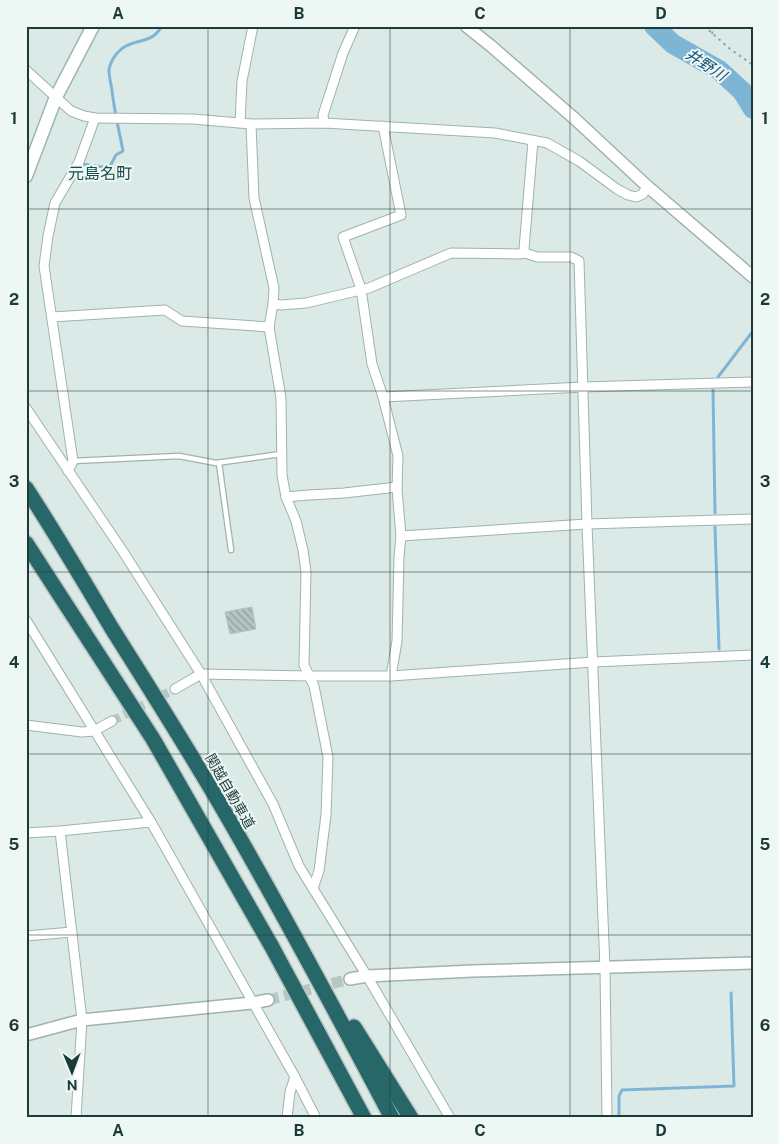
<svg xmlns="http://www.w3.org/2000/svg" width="779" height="1144" viewBox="0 0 779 1144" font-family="'Public Sans','Noto Sans JP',sans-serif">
  <defs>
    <pattern id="building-back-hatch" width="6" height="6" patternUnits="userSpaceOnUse" patternTransform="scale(1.25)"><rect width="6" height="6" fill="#b2c5c0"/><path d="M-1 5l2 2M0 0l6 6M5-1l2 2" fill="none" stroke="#90a19d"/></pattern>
  </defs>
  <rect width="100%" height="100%" fill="#dceae7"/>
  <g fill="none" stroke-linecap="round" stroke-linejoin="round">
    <g stroke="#7fb5d4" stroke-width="3">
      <path d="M82,165V164L109,168L116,155L123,151C119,130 114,110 112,90C111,84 109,77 109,70C110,61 118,50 126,46C142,38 152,43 162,26"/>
      <path d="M718,377L753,331"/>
      <path d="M713,390L715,513"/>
      <path d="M715,527L719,649"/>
      <path d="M619,1118V1096L622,1090L734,1086L731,993"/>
    </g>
    <path stroke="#7fb5d4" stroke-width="20" d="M654,26L673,44L719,70L742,91L753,109"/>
  </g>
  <path fill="url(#building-back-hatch)" stroke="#afc4bf" d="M252,607L256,629L230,634L225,612Z"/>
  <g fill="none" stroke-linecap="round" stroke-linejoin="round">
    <path stroke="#b6c7c4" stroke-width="9" stroke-dasharray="9 4.5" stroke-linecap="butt" d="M112,721L175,689"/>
    <path stroke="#b6c7c4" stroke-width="11" stroke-dasharray="11 5.5" stroke-linecap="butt" d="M268,1000L350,979"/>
    <g stroke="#9fb2af" stroke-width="7">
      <g id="service">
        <path d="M73,461L179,456L216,463L281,454"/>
        <path d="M219,463L231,550"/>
      </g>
    </g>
    <g stroke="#9fb2af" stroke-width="11">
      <g id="minor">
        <path d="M26,70L71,111L84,116L95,118L193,119L251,124L324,123L495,133L547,143L579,161L617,189L628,195L636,197L643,194L647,186"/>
        <path d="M240,123L242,81L253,26"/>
        <path d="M324,123L323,115L343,53L355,26"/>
        <path d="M251,124L254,198L274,288L273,304L269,327L281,398L282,475L286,497L296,521L303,550L306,572L304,665L314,686L328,757L326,815L319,871L313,888"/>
        <path d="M383,126L401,215L343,237L361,289L372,364L383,397L398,456L397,489L401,536L399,557L397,641L391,676"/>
        <path d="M533,141L524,249L525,253L537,257H571L579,261L587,524L605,968L607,1118"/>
        <path d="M273,304L281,305L306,303L369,288L451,253L519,254L525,253"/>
        <path d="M52,317L165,310L182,321L269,327"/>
        <path d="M383,397L583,387L753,382"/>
        <path d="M26,408L122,550L201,674L273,804L299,866L367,976L450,1118"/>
        <path d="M68,471L73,461L44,266L48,236L55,203L79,162L95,118"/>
        <path d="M286,497L309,495L344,493L397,487"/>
        <path d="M401,536L587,524L753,519"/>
        <path d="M26,620L151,822L295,1077L316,1118"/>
        <path d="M175,689L201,674L309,676H391L593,662L753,655"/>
        <path d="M26,725L82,732L94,731L112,721"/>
        <path d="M60,831L82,1020L76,1118"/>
        <path d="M26,833L60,831L151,822"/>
        <path d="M26,936L72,932"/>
        <path d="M287,1118L290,1092L295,1077"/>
      </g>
    </g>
    <g stroke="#9fb2af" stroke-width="14">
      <g id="tertiary">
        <path d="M466,26L491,46L575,119L647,186L753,277"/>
        <path d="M350,979L367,976L473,971L753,963"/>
        <path d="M26,1035L82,1020L252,1003L268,1000"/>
      </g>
    </g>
    <g stroke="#9bb6b2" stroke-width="15">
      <path id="secondary" d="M26,176L56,97L93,26"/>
    </g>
    <g stroke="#bbc4c3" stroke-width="18">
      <g id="motorway">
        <path d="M26,488C56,534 83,580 111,627C148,686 185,744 220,804C280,907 336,1012 392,1118"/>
        <path d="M26,543L153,739L272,947L364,1118"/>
        <path d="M354,1027L411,1118"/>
      </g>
    </g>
    <g stroke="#7ab0ab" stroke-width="2" stroke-dasharray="2.5 4" stroke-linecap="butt">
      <path d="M704,26L730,49L753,65"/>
      <path d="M712,34L714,26"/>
    </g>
    <use href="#service" stroke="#fff" stroke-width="4.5"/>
    <use href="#minor" stroke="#fff" stroke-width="9"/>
    <use href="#tertiary" stroke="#fff" stroke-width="11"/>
    <use href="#secondary" stroke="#fff" stroke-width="12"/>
    <use href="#motorway" stroke="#286768" stroke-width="15"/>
  </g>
  <path fill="none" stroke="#1d3a38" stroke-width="1" stroke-opacity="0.55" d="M208,26V1118M390,26V1118M570,26V1118M26,209H753M26,391H753M26,572H753M26,754H753M26,935H753"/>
  <g text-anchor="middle" stroke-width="4" stroke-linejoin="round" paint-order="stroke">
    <g font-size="14" fill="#1d3a38" stroke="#edf7f4">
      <text transform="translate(230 791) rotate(60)" y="5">関越自動車道</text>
    </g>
    <g font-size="15" font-style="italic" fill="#155279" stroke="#edf7f4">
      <text transform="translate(706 65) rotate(33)" y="5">井野川</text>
    </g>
    <g font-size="16" fill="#194d4b" stroke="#edf7f4">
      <text x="100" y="179">元島名町</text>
    </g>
  </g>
  <rect width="779" height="1144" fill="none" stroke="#edf7f4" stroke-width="55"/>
  <g transform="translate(72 1072) rotate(179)" stroke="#edf7f4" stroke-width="4" paint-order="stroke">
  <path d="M0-4L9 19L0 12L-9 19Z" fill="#1d3a38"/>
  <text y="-8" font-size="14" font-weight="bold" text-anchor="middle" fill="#1d3a38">N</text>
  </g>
  <rect x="28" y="28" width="724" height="1088" fill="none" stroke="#1d3a38" stroke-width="2"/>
  <g font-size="16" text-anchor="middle" font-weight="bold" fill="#1d3a38">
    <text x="118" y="19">A</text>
    <text x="299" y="19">B</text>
    <text x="480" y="19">C</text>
    <text x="661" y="19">D</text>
    <text x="14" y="124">1</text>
    <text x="765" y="124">1</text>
    <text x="14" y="305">2</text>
    <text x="765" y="305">2</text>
    <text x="14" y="487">3</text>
    <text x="765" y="487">3</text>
    <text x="14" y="668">4</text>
    <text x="765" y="668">4</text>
    <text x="14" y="850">5</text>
    <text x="765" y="850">5</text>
    <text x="14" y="1031">6</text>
    <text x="765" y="1031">6</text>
    <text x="118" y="1136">A</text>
    <text x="299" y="1136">B</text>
    <text x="480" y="1136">C</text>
    <text x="661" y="1136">D</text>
  </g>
</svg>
